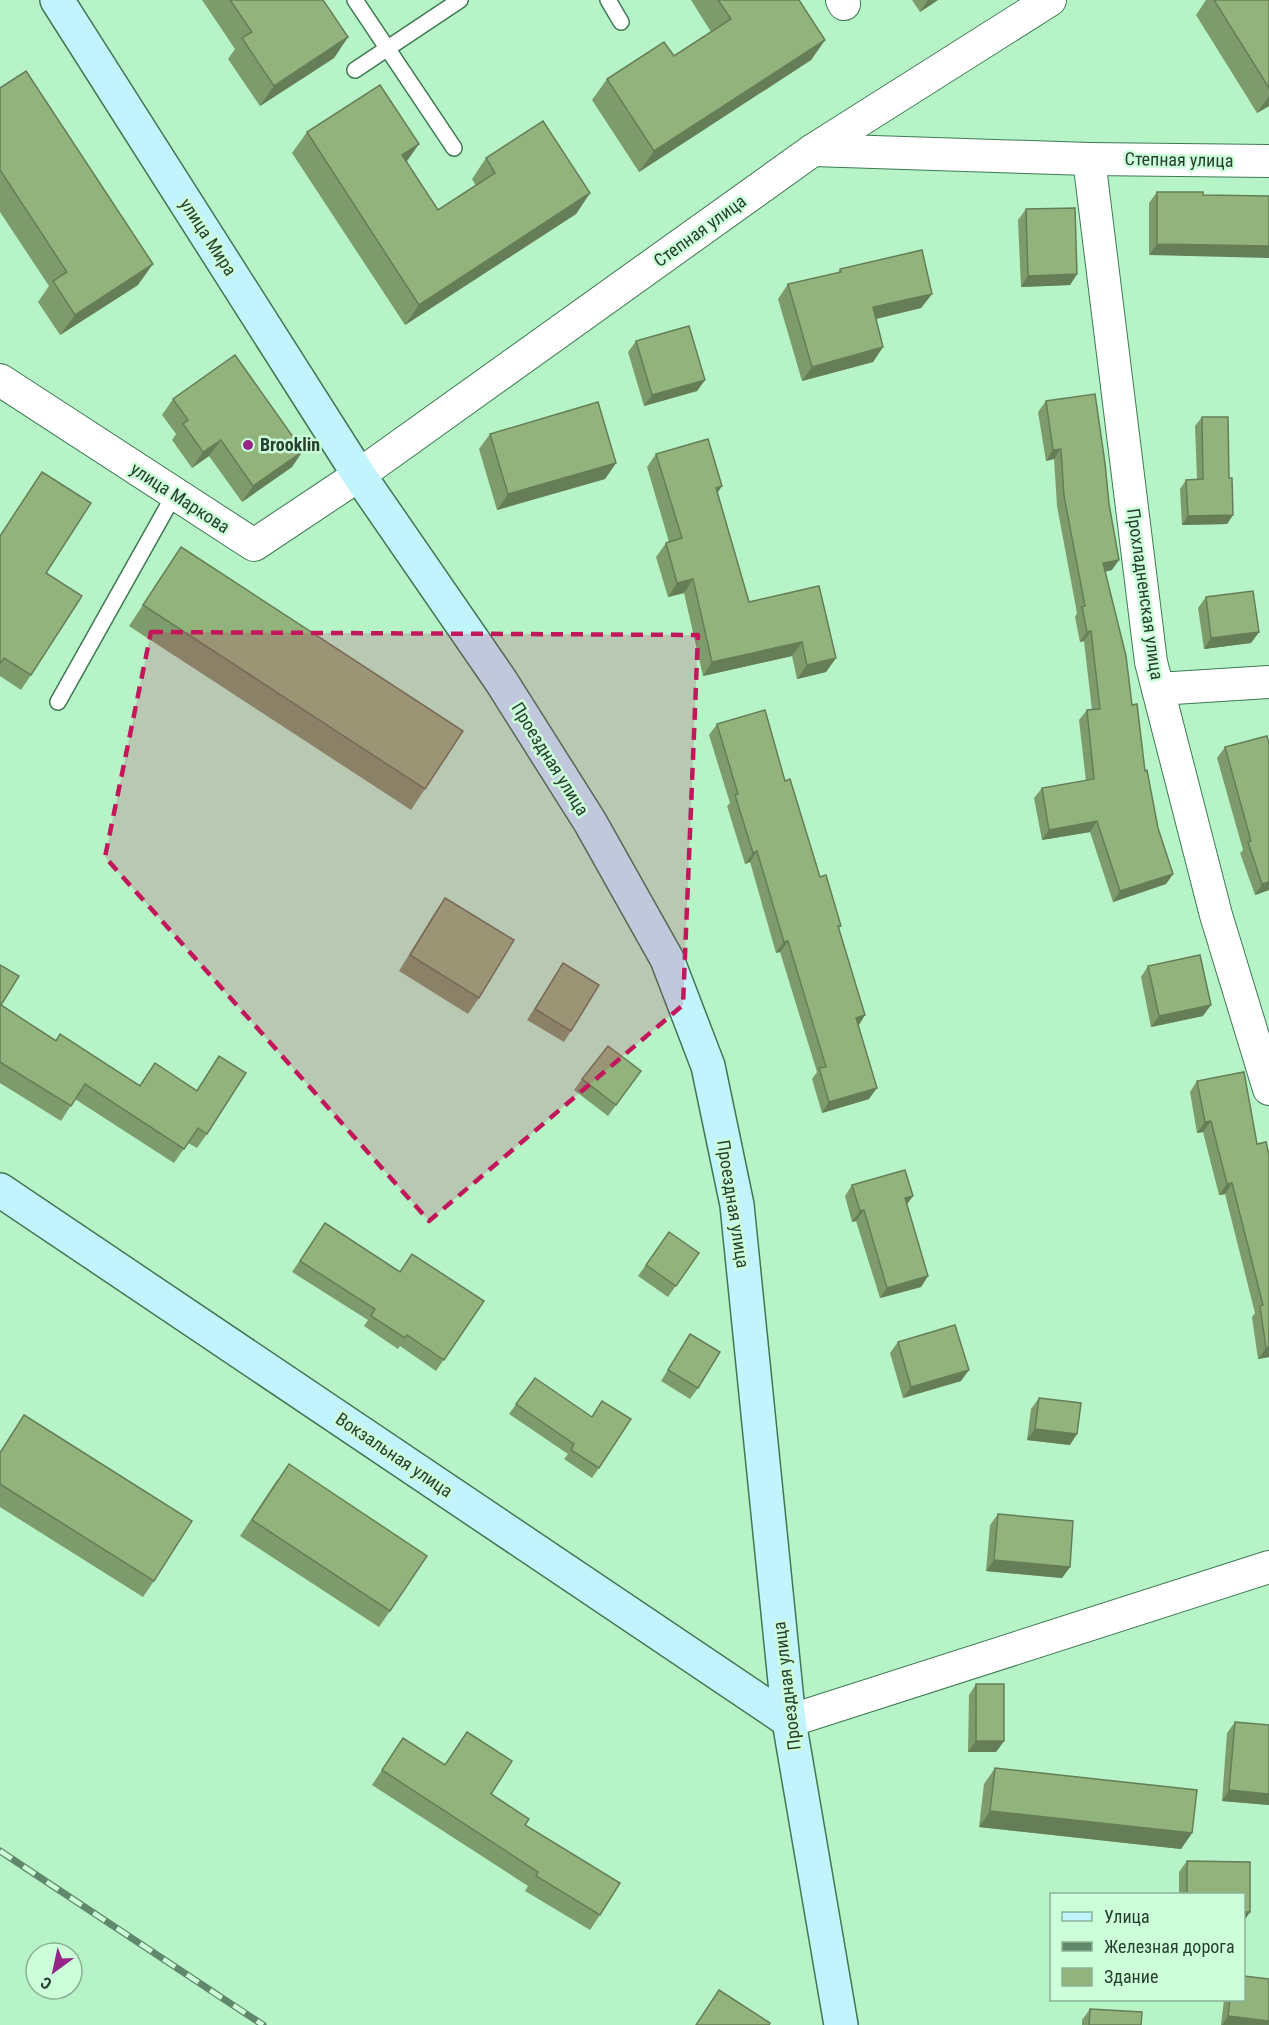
<svg xmlns="http://www.w3.org/2000/svg" width="1269" height="2025" viewBox="0 0 1269 2025" font-family="'Roboto Condensed',sans-serif">
  <rect width="100%" height="100%" fill="#b6f4c8"/>
  <g fill="none" stroke-linecap="round" stroke-linejoin="round">
    <g stroke="#3e7953" stroke-width="18">
      <g id="lane">
        <path d="M355,0L454,148"/>
        <path d="M608,0L621,22"/>
        <path d="M355,70L460,0"/>
        <path d="M58,702L174,495"/>
      </g>
    </g>
    <g stroke="#3e7953" stroke-width="34">
      <g id="street">
        <path d="M842,0L844,4"/>
        <path d="M813,150L1089,159L1269,161"/>
        <path d="M1089,159L1151,662L1216,915L1269,1089"/>
        <path d="M0,380L254,545L359,475L813,150L1050,0"/>
        <path d="M1158,689L1269,682"/>
        <path d="M789,1721L1269,1567"/>
      </g>
    </g>
    <g stroke="#3e7953" stroke-width="36">
      <g id="secondary">
        <path d="M57,0L359,475L501,681L590,822L667,959L708,1066L737,1205L789,1721L841,2025"/>
        <path d="M0,1190L789,1721"/>
      </g>
    </g>
    <use href="#lane" stroke="#fff" stroke-width="15"/>
    <use href="#street" stroke="#fff" stroke-width="32"/>
    <use href="#secondary" stroke="#c2f4fd" stroke-width="33"/>
    <g stroke="#60886c" stroke-width="7">
      <path id="rail" d="M0,1851L263,2025"/>
    </g>
    <use href="#rail" stroke="#ccfeda" stroke-width="4.5" stroke-dasharray="14" stroke-linecap="butt"/>
  </g>
  <g fill="#7e9b6b">
    <path d="M202,0H323L348,37L334,58L260,106L228,59L235,49Z"/>
    <path d="M691,0H799L825,40L811,60L639,172L592,100L607,79L674,56L711,32Z"/>
    <path d="M912,0H938L920,12Z"/>
    <path d="M1206,0H1269V106L1257,113L1196,15Z"/>
    <path d="M0,88L138,285L60,335L38,302L49,286L0,212Z"/>
    <path d="M307,132L407,162L438,210L476,186L472,179L486,158L590,193L576,214L405,325L292,153Z"/>
    <path d="M1157,192L1203,195L1149,255V203Z"/>
    <path d="M1026,209L1077,274L1070,285L1021,287L1018,220Z"/>
    <path d="M840,269L932,294L921,308L876,319L883,347L873,362L802,381L778,299L788,284L838,273Z"/>
    <path d="M636,341L705,380L697,391L644,406L628,352Z"/>
    <path d="M173,399L292,467L242,502L209,456L192,468L172,440L176,434L162,415Z"/>
    <path d="M1046,401L1112,570L1105,572L1145,771L1158,828L1173,874L1166,884L1113,902L1090,832L1042,840L1034,798L1042,788L1086,781L1079,720L1087,710H1092L1084,641L1080,642L1075,617L1077,613L1057,506L1054,459L1046,461L1038,412Z"/>
    <path d="M1202,417L1229,478L1233,515L1227,524L1182,525L1180,489L1186,480H1197L1195,426Z"/>
    <path d="M490,434L616,463L605,479L497,510L479,449Z"/>
    <path d="M656,454L718,493L749,602L836,658L826,672L797,679L792,656L703,676L684,593L668,597L656,557L666,543L669,542L647,467Z"/>
    <path d="M42,472L46,573L31,675L21,690L0,676V535Z"/>
    <path d="M181,547L425,789L411,810L129,626Z"/>
    <path d="M1206,597L1259,632L1251,643L1204,649L1198,608Z"/>
    <path d="M717,724L785,781L820,877L841,926L839,928L865,1015L859,1025L869,1099L822,1113L812,1079L817,1072L780,952L776,953L750,862L745,864L727,806L730,803L709,735Z"/>
    <path d="M1225,747L1269,890L1255,895L1240,853L1243,850L1217,758Z"/>
    <path d="M445,898L479,998L468,1014L399,971L434,914Z"/>
    <path d="M563,963L571,1031L564,1042L527,1020Z"/>
    <path d="M0,965L1,1005L56,1040L139,1086L155,1063L197,1090L219,1056L207,1134L197,1148L188,1143L174,1163L75,1099L61,1121L0,1083Z"/>
    <path d="M1148,966L1203,1016L1151,1027L1141,977Z"/>
    <path d="M641,1071L608,1116L574,1090L582,1079Z"/>
    <path d="M1244,1072L1269,1357L1258,1359L1252,1317L1255,1313L1225,1194L1219,1195L1203,1132L1197,1133L1190,1092L1197,1081Z"/>
    <path d="M852,1185L913,1196L907,1204L928,1276L921,1287L880,1298L856,1221L852,1222L845,1196Z"/>
    <path d="M325,1223L400,1272L484,1301L436,1371L400,1346L398,1349L364,1326L368,1320L292,1272Z"/>
    <path d="M669,1232L699,1253L668,1297L638,1276Z"/>
    <path d="M690,1334L698,1388L690,1399L661,1381Z"/>
    <path d="M898,1342L961,1381L903,1398L890,1353Z"/>
    <path d="M535,1378L599,1468L592,1478L564,1459L568,1454L509,1414Z"/>
    <path d="M1039,1398L1070,1445L1027,1440L1031,1409Z"/>
    <path d="M24,1415L154,1581L143,1597L0,1507V1452Z"/>
    <path d="M277,1480L390,1611L379,1627L240,1536Z"/>
    <path d="M998,1514L1070,1567L1062,1578L986,1571L990,1525Z"/>
    <path d="M976,1684L1004,1741L996,1752H968L969,1695Z"/>
    <path d="M1235,1722L1269,1805L1222,1801L1227,1733Z"/>
    <path d="M467,1732L491,1794L525,1825L600,1915L590,1930L525,1891L528,1886L372,1785L403,1738L445,1765Z"/>
    <path d="M995,1768L1192,1833L1181,1849L979,1827L984,1784Z"/>
    <path d="M1187,1861L1250,1862V1912L1244,1921V1894H1179V1872Z"/>
    <path d="M1224,2000H1244L1269,2025H1221Z"/>
    <path d="M1090,2009L1141,2025H1082V2020Z"/>
  </g>
  <g fill="#667e57">
    <path d="M928,0H938L920,12Z"/>
    <path d="M348,37L334,58L260,106L274,86Z"/>
    <path d="M825,40L811,60L639,172L654,151Z"/>
    <path d="M1269,96V106L1257,113Z"/>
    <path d="M419,144L405,164L402,155Z"/>
    <path d="M590,193L576,214L405,325L419,305Z"/>
    <path d="M1157,244L1269,246V258L1149,255Z"/>
    <path d="M153,264L138,285L60,335L75,315Z"/>
    <path d="M1077,274L1070,285L1021,287L1028,276Z"/>
    <path d="M932,294L921,308L863,322L873,307Z"/>
    <path d="M883,347L873,362L802,381L812,367Z"/>
    <path d="M705,380L697,391L644,406L652,395Z"/>
    <path d="M221,440L209,456L192,468L203,452Z"/>
    <path d="M1061,449L1054,459L1046,461L1053,450Z"/>
    <path d="M303,451L292,467L242,502L253,486Z"/>
    <path d="M616,463L605,479L497,510L508,494Z"/>
    <path d="M722,486L713,500L716,488Z"/>
    <path d="M1233,515L1227,524L1182,525L1188,516Z"/>
    <path d="M1119,560L1112,570L1096,573L1103,563Z"/>
    <path d="M693,579L684,593L668,597L677,583Z"/>
    <path d="M1091,631L1084,641L1080,642L1087,632Z"/>
    <path d="M1259,632L1251,643L1204,649L1211,638Z"/>
    <path d="M802,642L792,656L703,676L712,662Z"/>
    <path d="M836,658L826,672L797,679L807,665Z"/>
    <path d="M1097,821L1090,832L1042,840L1049,830Z"/>
    <path d="M757,851L750,862L745,864L753,853Z"/>
    <path d="M1173,874L1166,884L1113,902L1120,891Z"/>
    <path d="M1269,882V890L1255,895L1262,884Z"/>
    <path d="M788,941L780,952L776,953L784,942Z"/>
    <path d="M1211,1005L1203,1016L1151,1027L1159,1016Z"/>
    <path d="M865,1015L858,1026L856,1018Z"/>
    <path d="M877,1088L869,1099L822,1113L829,1102Z"/>
    <path d="M1211,1121L1203,1132L1197,1133L1205,1122Z"/>
    <path d="M1232,1183L1225,1194L1219,1195L1227,1184Z"/>
    <path d="M913,1196L905,1207V1198Z"/>
    <path d="M864,1210L856,1221L852,1222L860,1211Z"/>
    <path d="M928,1276L921,1287L880,1298L887,1288Z"/>
    <path d="M1269,1347V1357L1258,1359L1266,1348Z"/>
    <path d="M969,1370L961,1381L903,1398L911,1387Z"/>
    <path d="M1035,1429L1077,1434L1070,1445L1027,1440Z"/>
    <path d="M994,1560L1070,1567L1062,1578L986,1571Z"/>
    <path d="M976,1741H1004L996,1752H968Z"/>
    <path d="M1229,1790L1269,1794V1805L1222,1801Z"/>
    <path d="M990,1811L1192,1833L1181,1849L979,1827Z"/>
    <path d="M1244,1912H1250L1244,1921Z"/>
    <path d="M1228,2016L1269,2021V2025H1222Z"/>
  </g>
  <g fill="#92b47c" stroke="#667e57" stroke-width="1.5">
    <path d="M230,0H323L348,37L274,86L242,38L252,32Z"/>
    <path d="M718,0H799L825,40L654,151L607,79L664,42L674,56L731,19Z"/>
    <path d="M1214,0H1269V88Z"/>
    <path d="M26,71L153,264L75,315L53,281L67,272L0,170V88Z"/>
    <path d="M380,85L419,144L402,155L438,210L495,173L486,158L543,121L590,193L419,305L307,132Z"/>
    <path d="M1157,192H1203V195L1269,196V246L1157,244Z"/>
    <path d="M1075,208L1077,274L1028,276L1026,209Z"/>
    <path d="M922,250L932,294L873,307L883,347L812,367L788,284L841,272L840,269Z"/>
    <path d="M689,326L705,380L652,395L636,341Z"/>
    <path d="M235,355L303,451L253,486L221,440L203,452L183,424L188,420L173,399Z"/>
    <path d="M1095,394L1105,463L1109,504L1119,560L1103,563L1126,656L1132,705L1137,704L1145,771L1147,770L1158,828L1173,874L1120,891L1097,821L1049,830L1042,788L1094,779L1087,710L1100,709L1091,631L1087,632L1082,607L1085,606L1064,496L1061,449L1053,450L1046,401Z"/>
    <path d="M598,402L616,463L508,494L490,434Z"/>
    <path d="M1202,417H1228L1229,478H1232L1233,515L1188,516L1186,480L1203,479Z"/>
    <path d="M708,439L722,486L716,488L749,602L819,586L836,658L807,665L802,642L712,662L693,579L677,583L666,543L682,538L656,454Z"/>
    <path d="M42,472L91,503L46,573L82,596L31,675L4,658L0,664V536Z"/>
    <path d="M181,547L463,731L425,789L143,605Z"/>
    <path d="M1253,591L1259,632L1211,638L1206,597Z"/>
    <path d="M765,710L785,781L790,779L820,877L826,875L841,926H838L865,1015L856,1018L877,1088L829,1102L819,1068L826,1067L788,941L784,942L757,851L753,853L735,795L738,794L717,724Z"/>
    <path d="M1267,736L1269,744V882L1262,884L1248,842L1251,841L1225,747Z"/>
    <path d="M445,898L514,940L479,998L410,955Z"/>
    <path d="M1200,955L1211,1005L1159,1016L1148,966Z"/>
    <path d="M563,963L599,985L571,1031L535,1009Z"/>
    <path d="M0,965L19,976L1,1005L56,1041L60,1034L140,1086L155,1063L197,1091L219,1056L246,1073L207,1134L198,1128L184,1149L85,1084L71,1106L0,1062Z"/>
    <path d="M608,1046L641,1071L616,1105L582,1079Z"/>
    <path d="M1244,1072L1257,1144L1266,1142L1269,1155V1347L1266,1348L1260,1306L1263,1305L1232,1183L1227,1184L1211,1121L1205,1122L1197,1081Z"/>
    <path d="M905,1170L913,1196L905,1198L928,1276L887,1288L864,1210L860,1211L852,1185Z"/>
    <path d="M325,1223L400,1272L412,1254L484,1301L444,1360L407,1335L405,1338L371,1316L375,1309L300,1261Z"/>
    <path d="M669,1232L699,1253L676,1286L646,1265Z"/>
    <path d="M955,1325L969,1370L911,1387L898,1342Z"/>
    <path d="M690,1334L720,1352L698,1388L668,1370Z"/>
    <path d="M535,1378L592,1417L602,1401L631,1419L599,1468L571,1450L574,1444L516,1404Z"/>
    <path d="M1039,1398L1081,1403L1077,1434L1035,1429Z"/>
    <path d="M24,1415L192,1521L154,1581L0,1484V1453Z"/>
    <path d="M289,1464L427,1556L390,1611L252,1520Z"/>
    <path d="M998,1514L1073,1521L1070,1567L994,1560Z"/>
    <rect x="976" y="1684" width="28" height="57"/>
    <path d="M1235,1722L1269,1725V1794L1229,1790Z"/>
    <path d="M467,1732L512,1761L491,1794L529,1819L525,1825L620,1883L600,1915L536,1876L538,1872L382,1770L403,1738L445,1765Z"/>
    <path d="M995,1768L1197,1790L1192,1833L990,1811Z"/>
    <path d="M1187,1861L1250,1862V1912H1244V1894H1187Z"/>
    <path d="M1244,1976L1269,1979V2021L1228,2016L1230,2000H1244Z"/>
    <path d="M719,1990L770,2023L769,2025H696Z"/>
    <path d="M1090,2009L1142,2012L1141,2025H1089Z"/>
  </g>
  <path fill="#c2185b" fill-opacity="0.2" stroke="#c2185b" stroke-width="4.5" stroke-dasharray="12 8" stroke-linejoin="round" d="M151,632L698,635L683,1005L429,1221L105,857Z"/>
  <circle fill="#952687" stroke="#ccfeda" stroke-width="2" cx="248" cy="445" r="6"/>
  <g text-anchor="middle" stroke-width="5" stroke-linejoin="round" paint-order="stroke">
    <g font-size="18" fill="#263f2e" stroke="#ccfeda">
      <text transform="translate(1179 160) rotate(1)" y="6">Степная улица</text>
      <text transform="translate(700 231) rotate(-36)" y="6">Степная улица</text>
      <text transform="translate(208 237) rotate(57)" y="6">улица Мира</text>
      <text transform="translate(180 498) rotate(33)" y="6">улица Маркова</text>
      <text transform="translate(1145 594) rotate(82)" y="6">Прохладненская улица</text>
      <text transform="translate(550 759) rotate(58)" y="6">Проездная улица</text>
      <text transform="translate(733 1204) rotate(81)" y="6">Проездная улица</text>
      <text transform="translate(394 1455) rotate(34)" y="6">Вокзальная улица</text>
      <text transform="translate(787 1686) rotate(-97)" y="6">Проездная улица</text>
    </g>
    <g font-size="18" font-weight="bold" fill="#263f2e" stroke="#ccfeda" text-anchor="start">
      <text x="260" y="451">Brooklin</text>
    </g>
  </g>
  <rect x="1050" y="1893" width="195" height="108" fill="#ccfeda" stroke="#8ab295" stroke-width="1.5"/>
  <rect x="1062" y="1912" width="30" height="9" fill="#c2f4fd" stroke="#8ab295" stroke-width="1.5"/>
  <text x="1104" y="1923" font-size="18" fill="#263f2e">Улица</text>
  <rect x="1062" y="1942" width="30" height="9" fill="#60886c" stroke="#8ab295" stroke-width="1.5"/>
  <text x="1104" y="1953" font-size="18" fill="#263f2e">Железная дорога</text>
  <rect x="1062" y="1968" width="30" height="18" fill="#92b47c" stroke="#8ab295" stroke-width="1.5"/>
  <text x="1104" y="1983" font-size="18" fill="#263f2e">Здание</text>
  <g transform="translate(54 1971) rotate(213)"><circle r="28" fill="#ccfeda" stroke="#8ab295" stroke-width="1.5"/>
  <path d="M0-4.5L10 22L0 15L-10 22Z" fill="#952687"/>
  <text y="-9" font-size="16" font-weight="bold" text-anchor="middle" fill="#263f2e">С</text>
  </g>
</svg>
